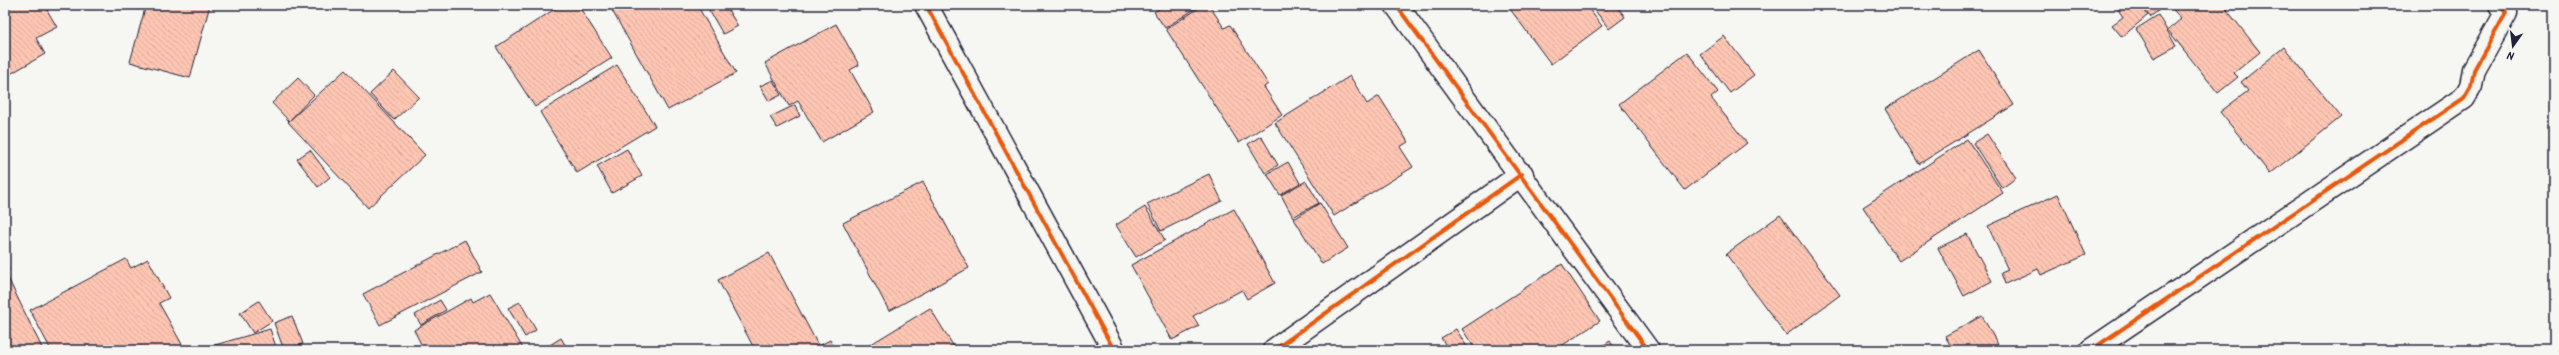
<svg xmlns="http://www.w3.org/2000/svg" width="2559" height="355" viewBox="0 0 2559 355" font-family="Kalam,sans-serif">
  <defs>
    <pattern id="building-back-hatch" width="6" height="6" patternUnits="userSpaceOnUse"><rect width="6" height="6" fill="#fec6b3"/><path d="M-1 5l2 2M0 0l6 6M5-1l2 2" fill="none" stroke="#d9aa9b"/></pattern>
  </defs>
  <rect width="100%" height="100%" fill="#f6f6f2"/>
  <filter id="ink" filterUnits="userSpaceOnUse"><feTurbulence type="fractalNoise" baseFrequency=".025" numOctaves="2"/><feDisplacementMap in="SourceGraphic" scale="8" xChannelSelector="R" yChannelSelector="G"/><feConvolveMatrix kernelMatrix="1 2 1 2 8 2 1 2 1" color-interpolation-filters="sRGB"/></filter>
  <g filter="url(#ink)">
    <g fill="url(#building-back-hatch)" stroke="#22223b">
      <path d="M5,5H44L57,27L36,38L45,54L5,77Z"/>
      <path d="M146,5H210L190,78L130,62Z"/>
      <path d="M561,5H578L612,58L535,107L496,47Z"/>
      <path d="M609,5H697L736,73L668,110Z"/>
      <path d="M706,5H725L738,26L723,34Z"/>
      <path d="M1165,5H1201L1165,28L1154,12Z"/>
      <path d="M1204,5H1209L1224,28L1230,25L1268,84L1264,87L1282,115L1239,143L1166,29Z"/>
      <path d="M1507,5H1586L1602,26L1551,64Z"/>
      <path d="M1599,5H1616L1625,17L1609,29L1594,9Z"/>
      <path d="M2115,5H2140L2148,15L2122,37L2112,25L2123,17Z"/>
      <path d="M2141,5H2162L2163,7L2150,17Z"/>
      <path d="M2162,5H2174L2167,10Z"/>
      <path d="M2176,5H2223L2260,52L2234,73L2238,77L2218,93L2168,30L2181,19L2172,8Z"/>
      <path d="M2158,15L2176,46L2154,58L2136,29Z"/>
      <path d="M836,24L859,65L850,70L874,112L822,142L798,101L789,106L765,63Z"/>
      <path d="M1724,36L1754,75L1730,93L1700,54Z"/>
      <path d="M2284,47L2341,117L2270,174L2220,112L2248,91L2241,82Z"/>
      <path d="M1979,50L2014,105L1919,164L1885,109Z"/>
      <path d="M1687,52L1718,92L1711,98L1747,143L1685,190L1619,104Z"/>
      <path d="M617,65L655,126L577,173L540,112Z"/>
      <path d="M345,70L425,155L368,208L288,122Z"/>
      <path d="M394,71L419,97L394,120L370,94Z"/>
      <path d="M1350,76L1367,104L1379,96L1408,142L1400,147L1413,167L1334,216L1275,123Z"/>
      <path d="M298,78L314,95L289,121L272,103Z"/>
      <path d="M773,80L781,95L769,101L760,86Z"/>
      <path d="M795,105L800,116L777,128L770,117Z"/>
      <path d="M1987,134L2016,178L2002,188L1973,143Z"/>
      <path d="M1261,136L1278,165L1265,173L1248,144Z"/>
      <path d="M1967,139L2003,193L1899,261L1863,207Z"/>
      <path d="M627,149L642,176L612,193L597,166Z"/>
      <path d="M310,150L330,177L318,187L297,159Z"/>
      <path d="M1288,162L1300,183L1280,195L1267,174Z"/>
      <path d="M1209,174L1222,201L1161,231L1147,204Z"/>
      <path d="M1306,181L1319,203L1293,217L1281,195Z"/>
      <path d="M923,182L969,268L889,311L843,223Z"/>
      <path d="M2058,194L2086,255L2041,275L2038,269L2005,284L2001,273L2008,270L1988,226Z"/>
      <path d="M1320,203L1348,248L1322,264L1294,219Z"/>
      <path d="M1145,207L1165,240L1136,257L1116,225Z"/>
      <path d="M1234,209L1275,283L1247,299L1242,290L1193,316L1199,326L1172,340L1131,265Z"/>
      <path d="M1780,215L1840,295L1786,335L1726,254Z"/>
      <path d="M1967,234L1992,281L1964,296L1938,248Z"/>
      <path d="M465,240L482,272L380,325L363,294Z"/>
      <path d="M769,253L818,345L807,350H755L718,280Z"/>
      <path d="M126,259L131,268L148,259L169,298L159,303L184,348L180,350H51L30,310Z"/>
      <path d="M5,262L9,270L5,272Z"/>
      <path d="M1562,264L1600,321L1555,350H1476L1462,329Z"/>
      <path d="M6,274L43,350H5Z"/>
      <path d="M490,293L524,350H420L423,348L414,330L471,298L473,302Z"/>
      <path d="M440,300L446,310L421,325L415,315Z"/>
      <path d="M259,301L272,321L253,333L240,313Z"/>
      <path d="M520,302L536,330L525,337L508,308Z"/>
      <path d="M930,308L956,350L863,349Z"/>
      <path d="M292,316L303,344L284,350L274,323Z"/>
      <path d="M1982,316L2001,350H1953L1945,336Z"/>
      <path d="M270,329L277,350H198Z"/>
      <path d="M1456,329L1469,350H1449L1441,338Z"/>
      <path d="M561,338L568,350H542Z"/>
      <path d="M830,340L835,350H811Z"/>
      <path d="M1610,341L1616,350H1596Z"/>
    </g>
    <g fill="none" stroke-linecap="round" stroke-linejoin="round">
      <g stroke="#22223b" stroke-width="25">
        <g id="minor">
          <path d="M926,5L1114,350"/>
          <path d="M1396,5L1648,350"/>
          <path d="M1274,350L1522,174"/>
          <path d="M2091,350L2464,98L2471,86L2474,70L2506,13L2500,5"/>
        </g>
      </g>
      <use href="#minor" stroke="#f6f6f2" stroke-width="22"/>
      <g stroke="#f6f6f2" stroke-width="6">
        <g id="cycleway">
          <path d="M926,5L1114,350"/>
          <path d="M1396,5L1648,350"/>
          <path d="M1274,350L1522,174"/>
          <path d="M2091,350L2464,98L2471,86L2474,70L2506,13L2500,5"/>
        </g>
      </g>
      <use href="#cycleway" stroke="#e8590c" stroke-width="4"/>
    </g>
  </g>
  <rect width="2559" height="355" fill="none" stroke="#f6f6f2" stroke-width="20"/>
  <rect x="10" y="10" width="2539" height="335" fill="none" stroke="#22223b" stroke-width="1.5" filter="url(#ink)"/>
  <g transform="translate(2513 46) rotate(194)" stroke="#f6f6f2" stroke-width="3" paint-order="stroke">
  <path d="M0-3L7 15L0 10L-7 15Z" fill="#22223b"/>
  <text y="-6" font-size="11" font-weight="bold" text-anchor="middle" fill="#22223b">N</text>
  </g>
</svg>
